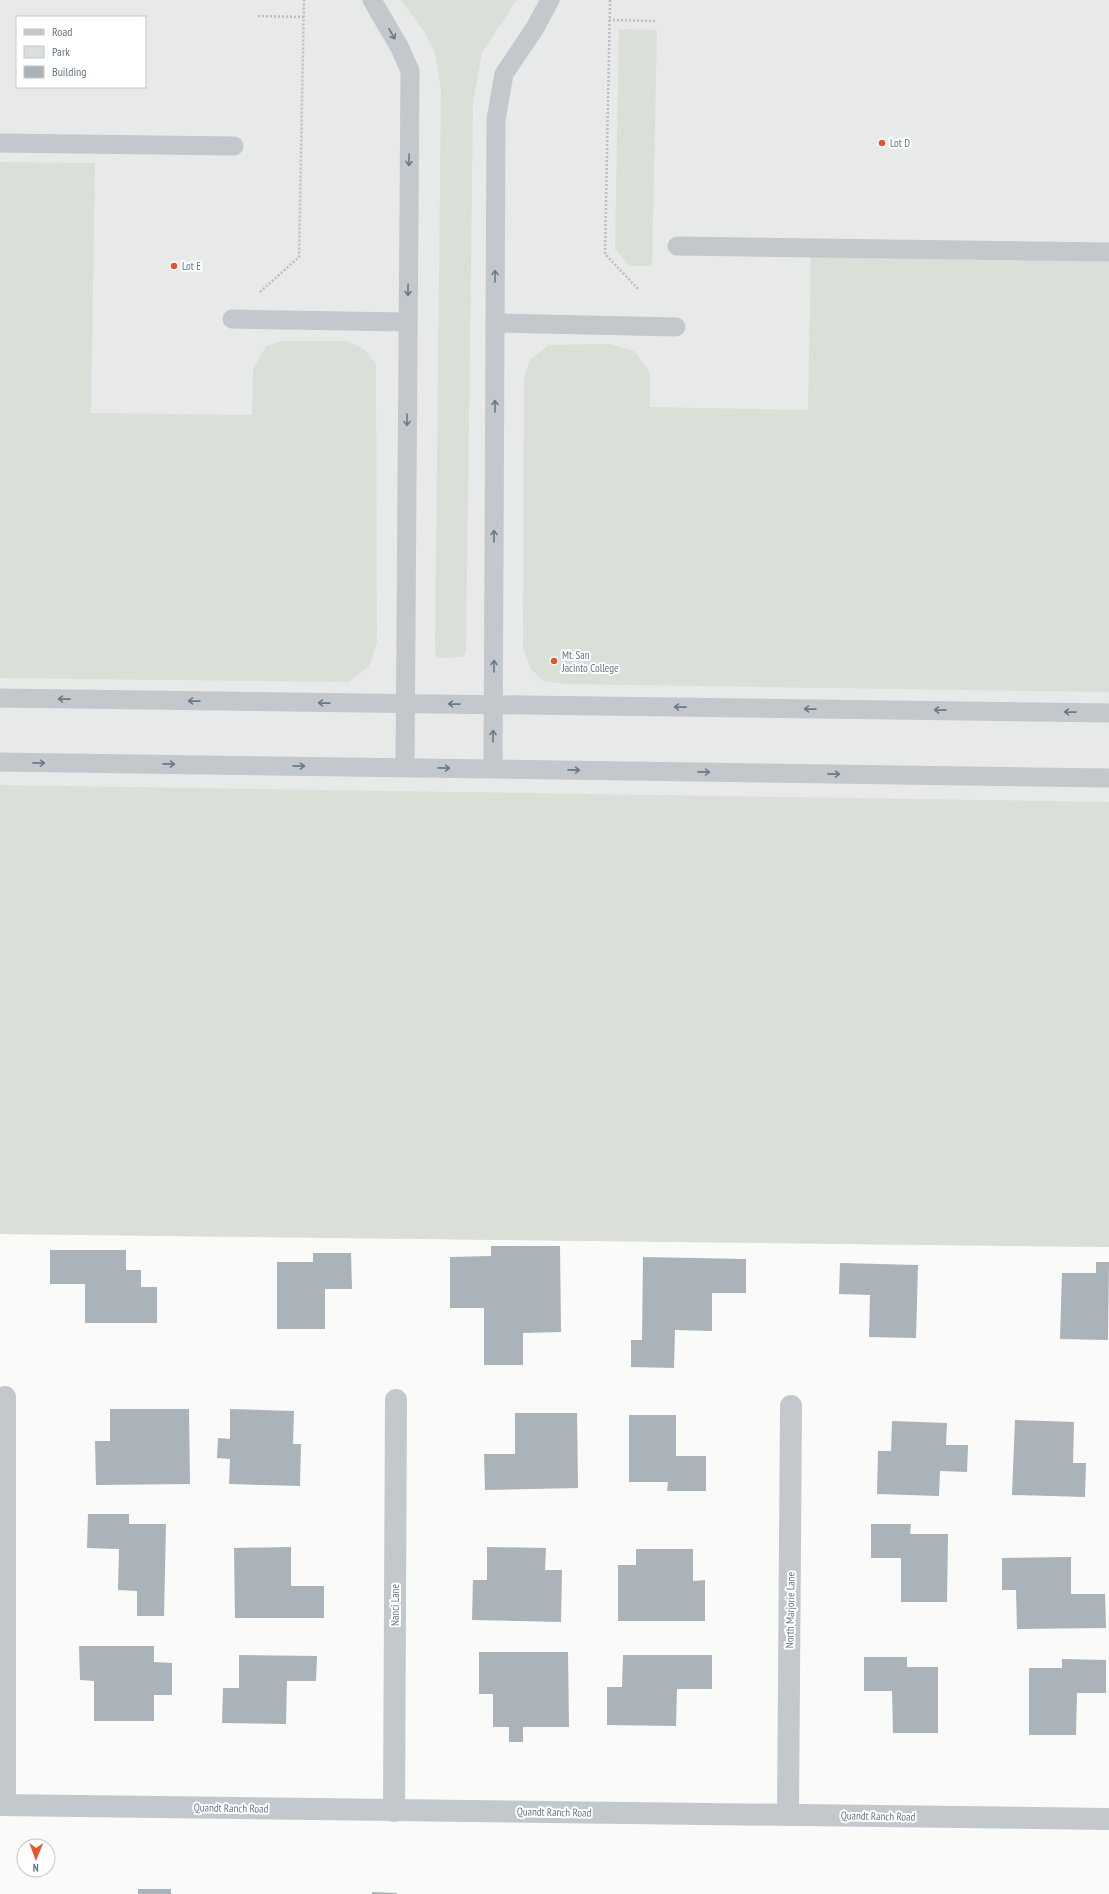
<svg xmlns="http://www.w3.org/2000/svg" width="1109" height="1894" viewBox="0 0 1109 1894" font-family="'PT Sans Narrow',sans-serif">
  <rect width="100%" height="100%" fill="#fafaf8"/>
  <path fill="#e8e9e9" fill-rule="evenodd" d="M0,0H1109V1247L0,1234ZM17,17H145V87H17Z"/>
  <g fill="#dadfd7">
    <path d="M401,0H517L482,52L473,103L466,653L463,657L440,658L436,656L435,652L441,90L435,53L425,33Z"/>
    <path d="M619,29L657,30L652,266H630L615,249Z"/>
    <path d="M0,162L95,163L91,413L252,415L253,369L266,346L282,341H348L365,350L376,365L377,642L369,666L349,682L0,678Z"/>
    <path d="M811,256L1109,261V692L567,684L543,681L530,668L523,646L524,378L530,360L549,345L609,344L634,351L650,373V407L808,410Z"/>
    <path d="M0,785L1109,802V1247L0,1234Z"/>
  </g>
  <g fill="#aab3b9">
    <path d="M491,1246H560L561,1332L523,1333V1365H484V1308H450V1257L491,1256Z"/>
    <path d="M50,1250H126V1270H141V1287H157V1323H85V1284H50Z"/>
    <path d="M313,1253H351L352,1289H325V1329H277V1262H313Z"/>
    <path d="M643,1257L746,1259V1293H712V1331L675,1330L674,1368L631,1367V1340H642Z"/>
    <path d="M1096,1262H1109L1108,1340L1060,1339L1062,1273H1096Z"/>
    <path d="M840,1263L918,1265L916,1338L869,1337L870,1295L839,1294Z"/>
    <path d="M110,1409H189L190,1484L96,1485L95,1441H110Z"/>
    <path d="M230,1409L294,1411L293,1444H301L300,1486L229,1484L230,1459L217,1458L218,1438L230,1439Z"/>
    <path d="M515,1413H577L578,1488L485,1490L484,1454H515Z"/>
    <path d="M629,1415H676V1456H706V1491H667L668,1482H629Z"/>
    <path d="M1015,1420L1074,1422L1073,1463H1086L1085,1497L1012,1495Z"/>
    <path d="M892,1421L947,1423L946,1445H968L967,1472L940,1471L939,1496L877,1494L878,1451H891Z"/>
    <path d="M88,1514H129V1524H166L164,1616H137V1591L118,1590L119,1549L87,1548Z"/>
    <path d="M871,1524H911L910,1534H948L947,1602H901V1558H871Z"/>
    <path d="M291,1547V1586H324V1618H235L234,1548Z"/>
    <path d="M487,1547L546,1548L545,1570H562L561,1622L472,1620L473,1580H487Z"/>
    <path d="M636,1549H693V1581L705,1580V1621H618V1565H636Z"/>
    <path d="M1071,1557V1594H1105L1106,1628L1017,1629L1016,1590H1002V1558Z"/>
    <path d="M79,1646H154V1662L172,1663V1695H154V1721H94V1681L80,1680Z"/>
    <path d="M479,1652H568L569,1727H523V1742H509V1727H493V1694H479Z"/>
    <path d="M239,1655L317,1656L316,1681H287L286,1724L222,1723L223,1688H239Z"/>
    <path d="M623,1655H712V1689H677L676,1726L607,1725V1687H622Z"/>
    <path d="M864,1657H907V1667H938V1733H893L892,1691H864Z"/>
    <path d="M1062,1659L1106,1660V1693H1077L1076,1735H1029V1668H1062Z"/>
    <rect x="138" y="1889" width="33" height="5"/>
    <path d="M372,1892L397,1893V1894H372Z"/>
  </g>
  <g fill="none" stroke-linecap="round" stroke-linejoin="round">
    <g stroke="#bbbfc2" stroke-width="2.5" stroke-dasharray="2 2" stroke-linecap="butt">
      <path d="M610,0L605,254L638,289"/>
      <path d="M258,16L304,17"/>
      <path d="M609,20L657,21"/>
      <path d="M260,292L299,257L304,0"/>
    </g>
    <g stroke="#c3c8cc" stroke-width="19">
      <path d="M372,0L400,48L410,71L405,767"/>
      <path d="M0,143L234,146"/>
      <path d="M677,246L1109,252"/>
      <path d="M232,319L407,322"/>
      <path d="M495,323L676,327"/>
      <path d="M0,698L1109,713"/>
      <path d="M0,762L1109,778"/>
      <path d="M493,768L496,120L504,74L535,28L550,0"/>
    </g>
    <g stroke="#c3c8cc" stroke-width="22">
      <path d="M5,1397V1805"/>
      <path d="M0,1805L1109,1819"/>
      <path d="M394,1811L396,1400"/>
      <path d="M788,1815L791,1406"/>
    </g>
  </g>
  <defs><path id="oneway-shaft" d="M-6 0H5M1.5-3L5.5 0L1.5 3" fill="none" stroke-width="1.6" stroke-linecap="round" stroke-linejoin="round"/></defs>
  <g stroke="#6a7a87">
    <use href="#oneway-shaft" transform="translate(392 34) rotate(61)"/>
    <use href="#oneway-shaft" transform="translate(409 160) rotate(91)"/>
    <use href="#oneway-shaft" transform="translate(495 276) rotate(-90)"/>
    <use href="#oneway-shaft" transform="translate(408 290) rotate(91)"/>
    <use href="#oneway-shaft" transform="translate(495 406) rotate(-90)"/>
    <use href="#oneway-shaft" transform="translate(407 420) rotate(90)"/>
    <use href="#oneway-shaft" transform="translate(494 536) rotate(-90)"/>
    <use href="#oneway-shaft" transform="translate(494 666) rotate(-90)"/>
    <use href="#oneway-shaft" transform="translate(64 699) rotate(-179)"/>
    <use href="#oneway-shaft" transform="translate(194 701) rotate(-179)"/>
    <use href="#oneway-shaft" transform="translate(324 703) rotate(-179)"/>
    <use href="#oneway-shaft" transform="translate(454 704) rotate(-179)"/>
    <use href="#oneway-shaft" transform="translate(680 707) rotate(-179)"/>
    <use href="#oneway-shaft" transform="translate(810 709) rotate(-179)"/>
    <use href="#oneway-shaft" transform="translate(940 710) rotate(-179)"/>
    <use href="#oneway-shaft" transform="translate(1070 712) rotate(-179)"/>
    <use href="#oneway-shaft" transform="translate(493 736) rotate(-89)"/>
    <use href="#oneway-shaft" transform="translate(39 763) rotate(1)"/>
    <use href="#oneway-shaft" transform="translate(169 764) rotate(1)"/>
    <use href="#oneway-shaft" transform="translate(299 766) rotate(1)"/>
    <use href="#oneway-shaft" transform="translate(444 768) rotate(1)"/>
    <use href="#oneway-shaft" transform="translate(574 770) rotate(1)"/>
    <use href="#oneway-shaft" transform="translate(704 772) rotate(1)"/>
    <use href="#oneway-shaft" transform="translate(834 774) rotate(1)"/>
  </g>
  <g fill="#e4572e" stroke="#fff" stroke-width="1.5">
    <circle cx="882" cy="143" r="4"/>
    <circle cx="174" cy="266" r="4"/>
    <circle cx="554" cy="661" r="4"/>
  </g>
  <g text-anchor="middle" stroke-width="4" stroke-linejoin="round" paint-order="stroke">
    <g font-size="11" fill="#657683" stroke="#fff" text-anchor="start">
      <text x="890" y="147">Lot D</text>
      <text x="182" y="270">Lot E</text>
      <text x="562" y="659">Mt. San<tspan x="562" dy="13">Jacinto College</tspan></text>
    </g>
    <g font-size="11" fill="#657683" stroke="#fff">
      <text transform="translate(395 1605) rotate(-90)" y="4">Nanci Lane</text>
      <text transform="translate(790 1610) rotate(-89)" y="4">North Marjorie Lane</text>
      <text transform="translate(231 1808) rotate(1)" y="4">Quandt Ranch Road</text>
      <text transform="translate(554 1812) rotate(1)" y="4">Quandt Ranch Road</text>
      <text transform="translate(878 1816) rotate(1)" y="4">Quandt Ranch Road</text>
    </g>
  </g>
  <rect x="16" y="16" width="130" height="72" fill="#ffffff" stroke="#c1c8cd"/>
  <rect x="24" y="29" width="20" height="6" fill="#c3c8cc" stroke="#c1c8cd"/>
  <text x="52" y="36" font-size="12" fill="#657683">Road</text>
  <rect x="24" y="46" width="20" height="12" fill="#dadfd7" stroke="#c1c8cd"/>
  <text x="52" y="56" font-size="12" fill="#657683">Park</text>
  <rect x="24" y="66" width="20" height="12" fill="#aab3b9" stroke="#c1c8cd"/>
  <text x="52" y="76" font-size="12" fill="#657683">Building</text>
  <g transform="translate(36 1858) rotate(181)"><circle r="19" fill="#ffffff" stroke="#c1c8cd"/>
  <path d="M0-3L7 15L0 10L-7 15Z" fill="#e4572e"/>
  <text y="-6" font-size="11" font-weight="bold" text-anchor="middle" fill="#657683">N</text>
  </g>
</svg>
